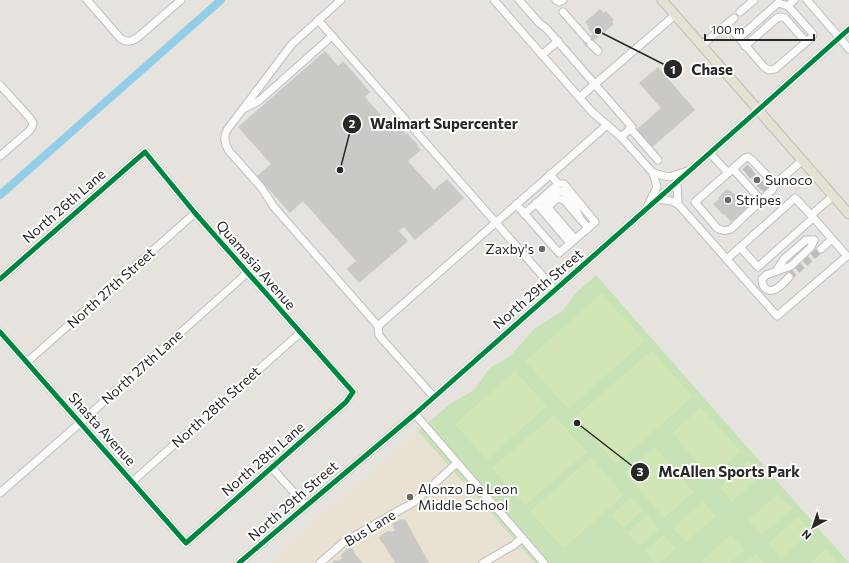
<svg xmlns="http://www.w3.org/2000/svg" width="849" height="563" viewBox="0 0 849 563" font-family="Commissioner,sans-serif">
  <rect width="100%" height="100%" fill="#e6e3de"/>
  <path fill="#e9e2d2" d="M418,431L535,563H269Z"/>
  <path fill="#c7e2b7" d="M596,275L849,563H535L418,431L451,403L471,392L477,386L488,370L491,367L502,361L512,354L535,328L561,312L564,309L575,294Z"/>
  <g fill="#d1e6b4">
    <path d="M602,293L645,341L568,409L525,361Z"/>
    <path d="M652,350L693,397L616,464L575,417Z"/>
    <path d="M515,371L547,406L487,460L455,424Z"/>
    <path d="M701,407L741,451L711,478L672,433Z"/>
    <path d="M554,415L587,452L525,505L492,468Z"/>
    <path d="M655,447L694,492L664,518L625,473Z"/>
    <path d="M591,457L624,495L563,549L530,511Z"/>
    <path d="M749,461L762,476L732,502L719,487Z"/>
    <path d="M778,494L792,509L762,535L748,520Z"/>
    <path d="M631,497L643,510L623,528L611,515Z"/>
    <path d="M703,501L716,516L686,542L673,528Z"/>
    <path d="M647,515L659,529L639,546L627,533Z"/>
    <path d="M798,517L811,532L781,558L768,543Z"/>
    <path d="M664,535L676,549L660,563H655L645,551Z"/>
    <path d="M731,535L745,550L730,563H703L701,561Z"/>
    <path d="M826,549L838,563H810Z"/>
    <path d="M756,553L764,563H745Z"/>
  </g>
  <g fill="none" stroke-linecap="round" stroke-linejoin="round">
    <path stroke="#92cee7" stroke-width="8" d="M0,195L221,0"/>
  </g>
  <g fill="#cbc9c5">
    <path d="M600,9L604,13L606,11L614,20L612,22L614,24L586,47L583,43V42L593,34L588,28L589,27L585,22Z"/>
    <path d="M325,51L338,66L343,61L352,71L370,92L365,97L396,132L401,128L406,134L407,133L418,145L417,146L421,150L408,161L434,190L447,179L464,198L415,240L404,227L399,231L408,241L359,283L347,269L356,261L303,201L290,213L257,176L271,164L238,127Z"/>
    <path d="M658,67L695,110L651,148L635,131L661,108L639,83Z"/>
    <path d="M727,189L729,191L730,190L747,207L741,213V214L731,222L724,214L723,215L713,204L719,199L718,198Z"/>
    <path d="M403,519L406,521L429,563H395L383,543H382L379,538L380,536L388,531L392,532L395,530L392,524L400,520Z"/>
    <path d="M349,548H352L355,552L354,553L363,563H332L335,560L338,561L342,558L341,556V555Z"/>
  </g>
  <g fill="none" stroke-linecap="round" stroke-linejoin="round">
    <g stroke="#c0beba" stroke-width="7" stroke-dasharray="7 3.5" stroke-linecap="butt">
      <path d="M745,172L750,167"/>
      <path d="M748,176L754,171"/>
      <path d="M754,182L759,177"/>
      <path d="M759,188L764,183"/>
      <path d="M763,191L768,187"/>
      <path d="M789,277L821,249"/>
    </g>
    <g stroke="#c0bfbf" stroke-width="9">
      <g id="minor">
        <path d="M87,0L121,39C127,42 131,42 137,38L181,0"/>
        <path d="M341,0L292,44L227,130C223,138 225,144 229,151L261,187L274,207L378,326L379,335L382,339L434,397"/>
        <path d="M494,0L592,112L621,137L653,173L657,187L648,205"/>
        <path d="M519,0L539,23L546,28L632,127L621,137"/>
        <path d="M556,0L559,2L563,0"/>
        <path d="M807,0L849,49"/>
        <path d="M563,12L587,39"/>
        <path d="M740,12L754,0"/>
        <path d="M318,20L555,290"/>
        <path d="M727,24L734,18"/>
        <path d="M739,38L778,3L788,6"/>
        <path d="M591,44L598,51"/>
        <path d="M702,45L727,24L764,67L769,70L775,69L812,37L813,34L788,6L794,0"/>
        <path d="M745,46L777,18L781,17L785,18L806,42"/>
        <path d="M542,55L558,41"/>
        <path d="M0,85L29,117L33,123L32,127L29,131L0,156"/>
        <path d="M580,97L675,15"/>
        <path d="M243,109L255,103L260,100L332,36"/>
        <path d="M630,128L658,160"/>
        <path d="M710,153L728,173"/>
        <path d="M733,169L761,200"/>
        <path d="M653,173L669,177L687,171"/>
        <path d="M677,182L678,204"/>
        <path d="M775,184L752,160L748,157L745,158L695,202L717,228C722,231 725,231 731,229L772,190L775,184L803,160"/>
        <path d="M657,199L671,201L678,204L777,316L847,256L811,215L833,196"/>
        <path d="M536,203L570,243"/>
        <path d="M516,204L559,253L595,222L564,184H558L550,174"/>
        <path d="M551,204C556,199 558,196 565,201L588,228"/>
        <path d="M524,214L558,184"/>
        <path d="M575,239L545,204L558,191C571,191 576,209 580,219"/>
        <path d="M740,247L758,267L813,218"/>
        <path d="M821,249L832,239"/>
        <path d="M727,259L795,198L811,215"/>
        <path d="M777,270L784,259L806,240H814"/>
        <path d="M789,277C784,282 776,293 768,290C763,288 762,284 762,279L766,275L791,266L811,247L814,240"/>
        <path d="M0,279L145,152L195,213L353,392L346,402L186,543L0,332"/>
        <path d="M378,326L607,125"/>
        <path d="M27,362L195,213"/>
        <path d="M415,414L544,563"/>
        <path d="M272,468L306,506"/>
        <path d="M133,481L300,333"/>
        <path d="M0,493L80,423L247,273"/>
        <path d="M239,563L306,506L415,414L748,119L849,29"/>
        <path d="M320,563L344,542L414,502L457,463"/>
        <path d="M483,563L514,545L522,538"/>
      </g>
    </g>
    <g stroke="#bfbdbc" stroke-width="11">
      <path id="major" d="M662,0L849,214"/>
    </g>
    <use href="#minor" stroke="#fbfbfa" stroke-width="7"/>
    <use href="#major" stroke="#e5e1d3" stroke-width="9"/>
    <g stroke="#fff" stroke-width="8">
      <g id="cycleway">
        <path d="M0,279L145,152L195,213L353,392L346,402L186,543L0,332"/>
        <path d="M239,563L306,506L415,414L748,119L849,29"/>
      </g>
    </g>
    <use href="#cycleway" stroke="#00873e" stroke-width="5"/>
  </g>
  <g fill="#6a6968" stroke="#fff" stroke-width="1.5">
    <circle cx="757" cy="180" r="4"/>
    <circle cx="728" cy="200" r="4"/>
    <circle cx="542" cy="249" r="4"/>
    <circle cx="410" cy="497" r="4"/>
  </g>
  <g text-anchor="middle" stroke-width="4" stroke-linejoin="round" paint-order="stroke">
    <g font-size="14" fill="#282828" stroke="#fff" text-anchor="start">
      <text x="765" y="185">Sunoco</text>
      <text x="736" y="205">Stripes</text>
      <text x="534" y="254" text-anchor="end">Zaxby's</text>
      <text x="418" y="494">Alonzo De Leon<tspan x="418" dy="16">Middle School</tspan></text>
    </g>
    <g font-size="14" fill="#282828" stroke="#fff">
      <text transform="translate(64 206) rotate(-41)" y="5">North 26th Lane</text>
      <text transform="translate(256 265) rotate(49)" y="5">Quamasia Avenue</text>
      <text transform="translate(111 288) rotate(-42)" y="5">North 27th Street</text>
      <text transform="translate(538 289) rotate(-41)" y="5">North 29th Street</text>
      <text transform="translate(142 367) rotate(-42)" y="5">North 27th Lane</text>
      <text transform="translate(216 407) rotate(-42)" y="5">North 28th Street</text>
      <text transform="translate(102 429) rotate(48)" y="5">Shasta Avenue</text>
      <text transform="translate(263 459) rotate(-41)" y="5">North 28th Lane</text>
      <text transform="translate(293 501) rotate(-41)" y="5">North 29th Street</text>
      <text transform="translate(370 528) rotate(-31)" y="5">Bus Lane</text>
    </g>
  </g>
  <path fill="none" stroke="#282828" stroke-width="1.5" d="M598 31L673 69M340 170L352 124M577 423L640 472"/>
  <g fill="#282828" stroke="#fff" stroke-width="1.5">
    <circle cx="598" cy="31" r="4"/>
    <circle cx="340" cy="170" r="4"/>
    <circle cx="577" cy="423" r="4"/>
    <circle cx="673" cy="69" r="10"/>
    <circle cx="352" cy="124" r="10"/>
    <circle cx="640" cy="472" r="10"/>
  </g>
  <g font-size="12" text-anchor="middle" font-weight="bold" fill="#fff">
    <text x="673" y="74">1</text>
    <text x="352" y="128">2</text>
    <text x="640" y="476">3</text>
  </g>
  <g font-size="15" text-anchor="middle" font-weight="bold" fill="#282828" stroke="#fff" stroke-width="4" stroke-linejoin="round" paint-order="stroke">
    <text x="712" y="75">Chase</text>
    <text x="444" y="129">Walmart Supercenter</text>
    <text x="729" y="477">McAllen Sports Park</text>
  </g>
  <g transform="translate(813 527) rotate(220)" stroke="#ffffff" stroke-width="3" paint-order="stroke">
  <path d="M0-3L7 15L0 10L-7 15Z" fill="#282828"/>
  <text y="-6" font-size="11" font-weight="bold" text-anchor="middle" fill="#282828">N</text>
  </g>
  <path d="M705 34v6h109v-6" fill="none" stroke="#282828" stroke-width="2"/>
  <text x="711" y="34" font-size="12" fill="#282828" stroke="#ffffff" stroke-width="3" paint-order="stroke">100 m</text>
</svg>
